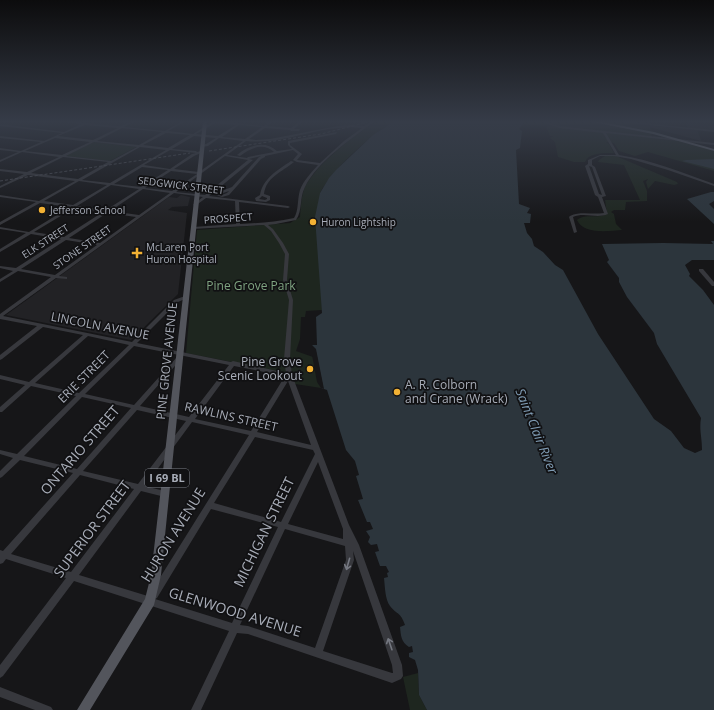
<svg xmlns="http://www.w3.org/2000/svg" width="714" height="710" viewBox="0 0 714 710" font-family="'Open Sans',sans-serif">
  <rect width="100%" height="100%" fill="#161618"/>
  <g fill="#222225">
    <path d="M686,123L714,126V131L697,129L701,141L650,127V126L688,129Z"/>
    <path d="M181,195L190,197L188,206L172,207L168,210L187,213L178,294L131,340L6,315L169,197L177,198Z"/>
  </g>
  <g fill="#1e261f">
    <path d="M376,122H393C371,134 331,171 320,193L322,310L306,311L305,317H301L300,339L296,351L313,357L321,388L295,384L292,374L186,353L197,230L290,223L300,217C301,207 301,196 305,187C315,166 356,133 376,122Z"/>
    <path d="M524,122H649L652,138L678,141L714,151V171L648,152L635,156L619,151L614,143L606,142L609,144L614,153C605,153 589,152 585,162H574L558,157L555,142L550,138L554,136H550L546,126L523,124Z"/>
    <path d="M94,142L136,147L110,161L66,156Z"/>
    <path d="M605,156H616L677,182L678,184L674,185L655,181L648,189L646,182L648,179L643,181L647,191V201L626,202L625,210H614L611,212L614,214L616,224L622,230C610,231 583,235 577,220C585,213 598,219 607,214L605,200H640L624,165L598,162L599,160Z"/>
    <path d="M418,673L419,695L427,710H410L403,677Z"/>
  </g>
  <g fill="#2c353c">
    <path d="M393,122H524L519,129L522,131L520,148L516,150L519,204L530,208L527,213L531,214L530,223H524L527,233L532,239L534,246L543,252L555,265L563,270L598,334L654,419L671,431L684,448L695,453L702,450C702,437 699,430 701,418L657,344L654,333L627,297L619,282V278L607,262L609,260L602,244L663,243L713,244L711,241H714V260H692L685,265L690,274L689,276L703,290L714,305V710H427L419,695L418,670L415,660L409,657V653L413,652L412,646L409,647C401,642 401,636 400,627L405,625C400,611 398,616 390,606C385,599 385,587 384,578L388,577L387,573L389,572L386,566H380L375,552L379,551L377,544L371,545L368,542L370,537L366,531L373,529L370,522H367L358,500L363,499L356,476L359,475L355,461L346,450L327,390L321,388L312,345H317L316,317L322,313L315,217L320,193L329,178L336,170L373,135Z"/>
    <path d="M714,159V169L682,161L686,160Z"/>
    <path d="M711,192H714V201L709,204L714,209V224L687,199Z"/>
  </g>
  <path fill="#161618" d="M312,345L316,349L324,389L321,388L317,382L312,355Z"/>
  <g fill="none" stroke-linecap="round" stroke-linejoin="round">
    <g fill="#37383d" fill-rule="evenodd">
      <path d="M67,122C84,122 101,125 118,126C124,126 128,122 133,122L124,127L165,131L181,122H184L168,131L193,134L212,122H225L264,126L269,122H272L267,126L291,128L299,122H302L294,129H300L299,131H291L290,130L265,128L249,139L256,140L270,139L338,126L351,125L364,126L371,122H374C352,138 317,162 305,187C299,198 303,210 296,220L276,224L268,225L273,229L283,243L289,254L287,280L293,300L290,359L292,375L349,525L359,545L402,665L403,676L401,679L392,683L248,634L237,633L201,710H191L229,631L74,581L3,676L0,678V665L66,578L6,559L3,563L0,564V550L3,551L73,473L20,460L2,477L0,478V471L13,458L0,454V450L17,454L76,396L31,386L2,412H0V407L25,385L0,379V375L29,382L83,335L43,327L2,359L0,360V355L37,326L0,319V314L51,277L18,271L0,282V279L13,271L0,268V266L16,268L61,239L31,234L0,252V249L26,233L0,229V227L29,232L70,207L40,203L0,225V222L36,202L0,197V195L39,201L75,181L28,175L0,188V186L24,174L0,171V169L27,172L59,157L22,152L0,162V160L18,152L0,150V148L21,151L41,142L0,138V136L44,141L62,133L0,126V124L64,132L81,124ZM215,123L236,125L218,136L196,134ZM85,125L118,128L93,140L58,136ZM239,125L262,127L245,139L222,137ZM351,127L362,128L344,141L320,163L297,160L302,154L290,145V143L336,134L337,132L288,141V145L292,149L277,151C265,140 249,145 237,155L240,156C251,148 263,142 274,152L248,157L247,158L227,155L246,141C273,144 298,135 323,130C333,128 342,128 351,127ZM122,128L162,132L139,145L97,141ZM166,133L190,135L168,148L143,145ZM194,136L216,138L206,144L201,145V147L208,146L219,138L243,141L199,172L174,169L194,156L203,152L201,151L197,152L196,151L172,149ZM55,138L90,142L62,155L25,151ZM94,142L137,147L111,161L66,156ZM140,147L166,150L110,183L82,180ZM170,150L196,153L192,154L170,169L144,165ZM293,150L298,154L293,160L297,162L318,165C312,172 303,181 300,190C297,200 299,210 294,218C275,222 259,223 240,224L239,202L288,208L290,207L288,206L209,196L253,160L249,159L261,156L259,157L232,187L216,193V195L222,197L229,195L261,159L265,157V156ZM225,156L248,160L205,195L176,192ZM63,157L108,162L78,179L31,173ZM142,167L168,170L141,187L114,184ZM171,171L197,174L172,191L145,188ZM79,181L107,185L73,205L44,201ZM111,185L139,189L106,210L77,206ZM143,189L170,193L139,215L110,211ZM229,191L227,193L222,195L220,194ZM174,193L203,197L194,204L193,205L195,206L206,198L235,201L236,224L193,227H192V229L264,225L271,231L279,243L285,254L283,280L289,300L284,359L286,373L233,361L231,362L137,343L178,302L187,298V296H185L174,300L132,342L3,316L56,278L67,279V277L59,276ZM74,208L103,212L64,237L34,232ZM107,213L136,217L100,243L69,238ZM66,240L97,245L55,275L21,269ZM88,336L129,345L79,393L35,383ZM134,346L229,365L189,417L140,406L181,359L182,358L181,357H177L134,405L85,394ZM234,366L285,376L251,431L195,419ZM288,381L311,445L257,432ZM82,397L131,408L77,469L24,456ZM137,410L186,421L138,484L83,471ZM192,422L249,435L151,592L150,595L151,597L79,575L141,491L165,497L168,496L169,494L168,492L145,486ZM255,437L313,450L315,454L281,522L214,503ZM318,462L343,529V539L288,524ZM80,475L134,489L71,572L11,554ZM211,509L278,527L232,623L155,599L157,598ZM285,529L345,546L346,560L315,648L248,626L240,625ZM353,551L392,665L393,673H392L323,651L354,560Z"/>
      <path d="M543,122H547L559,126L714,143V145L606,133L619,155C652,160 683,173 714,184V186L668,170L631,159L614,156H600L592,160V165L595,167L606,196L602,197L608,214C597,219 584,212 573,217L577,232L574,233L569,217L570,216C581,211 592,215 604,213L598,197L595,195L585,166L588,164V160L600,155H616L603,133L559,128ZM589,166L592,167L602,195L599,194Z"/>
      <path d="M621,122H631L714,130V132Z"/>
      <path d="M291,161L294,162C282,172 266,177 264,194L270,196V200L266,202L256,201L255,198L260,195C263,178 278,170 291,161ZM262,196L267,198V199L265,200L259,199Z"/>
      <path d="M699,269H703L714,282V286H712L699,271Z"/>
      <path d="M0,687L51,707L53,710H35L0,697Z"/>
    </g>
    <path fill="#53555c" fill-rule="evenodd" d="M203,122H207L161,575L154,605L90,710H77L145,599L151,575Z"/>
    <path fill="#63666e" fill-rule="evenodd" d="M593,122H602L654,132L714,149V151L653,134Z"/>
    <g stroke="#4a4c52" stroke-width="1" stroke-dasharray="3 2" stroke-linecap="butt">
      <path d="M209,151L321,134L368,122"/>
      <path d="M0,181L190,153"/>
    </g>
  </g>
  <defs><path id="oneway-shaft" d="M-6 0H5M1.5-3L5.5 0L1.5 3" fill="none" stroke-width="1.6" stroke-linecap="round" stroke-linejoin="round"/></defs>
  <g stroke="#757881">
    <use href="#oneway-shaft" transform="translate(348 564) rotate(106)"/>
    <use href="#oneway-shaft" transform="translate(390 644) rotate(-109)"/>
  </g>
  <linearGradient id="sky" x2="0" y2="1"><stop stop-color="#0c0c0d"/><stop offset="0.55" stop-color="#363c48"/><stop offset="1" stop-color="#363c48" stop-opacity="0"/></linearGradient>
  <rect width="714" height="222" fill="url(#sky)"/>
  <g fill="#f2b134" stroke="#111113" stroke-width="1.5">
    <circle cx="42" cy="210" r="4"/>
    <circle cx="313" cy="222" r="4"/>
    <path d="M135 247h4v4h4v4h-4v4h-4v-4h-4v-4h4z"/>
    <circle cx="310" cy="369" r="4"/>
    <circle cx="397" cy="392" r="4"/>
  </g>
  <g text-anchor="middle" stroke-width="3.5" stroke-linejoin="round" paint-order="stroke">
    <g font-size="10" fill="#a8adb8" stroke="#111113">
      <text transform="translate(181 185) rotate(7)" y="4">SEDGWICK STREET</text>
      <text transform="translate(228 218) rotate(-4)" y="4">PROSPECT</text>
      <text transform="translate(45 241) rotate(-33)" y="4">ELK STREET</text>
      <text transform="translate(82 247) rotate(-35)" y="4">STONE STREET</text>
    </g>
    <g font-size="10" fill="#a8adb8" stroke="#111113" text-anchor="start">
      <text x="50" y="214">Jefferson School</text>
      <text x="321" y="226">Huron Lightship</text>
      <text x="146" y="251">McLaren Port<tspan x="146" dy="12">Huron Hospital</tspan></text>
    </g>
    <rect fill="#111113" stroke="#7b7e86" stroke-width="1" x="145" y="469" width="44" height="18" rx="3"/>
    <g font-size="11" font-weight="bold" fill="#a8adb8">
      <text x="167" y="482">I 69 BL</text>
    </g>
    <g font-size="12" fill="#7fa381" stroke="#111113">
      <text x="251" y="290">Pine Grove Park</text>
    </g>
    <g font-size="12" fill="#a8adb8" stroke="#111113">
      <text transform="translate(100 326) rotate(11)" y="4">LINCOLN AVENUE</text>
      <text transform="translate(167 361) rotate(-84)" y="4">PINE GROVE AVENUE</text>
      <text transform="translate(84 377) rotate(-45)" y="4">ERIE STREET</text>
      <text transform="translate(231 417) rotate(13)" y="4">RAWLINS STREET</text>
    </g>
    <g font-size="12" fill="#a8adb8" stroke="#111113" text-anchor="end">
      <text x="302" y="366">Pine Grove<tspan x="302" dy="14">Scenic Lookout</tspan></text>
      <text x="405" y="389" text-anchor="start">A. R. Colborn<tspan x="405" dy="14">and Crane (Wrack)</tspan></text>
    </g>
    <g font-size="13" font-style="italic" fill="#7f9bb3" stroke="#111113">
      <text transform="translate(537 431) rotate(68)" y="5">Saint Clair River</text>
    </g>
    <g font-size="14" fill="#a8adb8" stroke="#111113">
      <text transform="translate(80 450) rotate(-49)" y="5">ONTARIO STREET</text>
      <text transform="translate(92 529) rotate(-53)" y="5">SUPERIOR STREET</text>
      <text transform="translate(264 532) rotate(-64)" y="5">MICHIGAN STREET</text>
      <text transform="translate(173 535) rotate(-58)" y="5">HURON AVENUE</text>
      <text transform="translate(235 612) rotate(17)" y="5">GLENWOOD AVENUE</text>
    </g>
  </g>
</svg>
